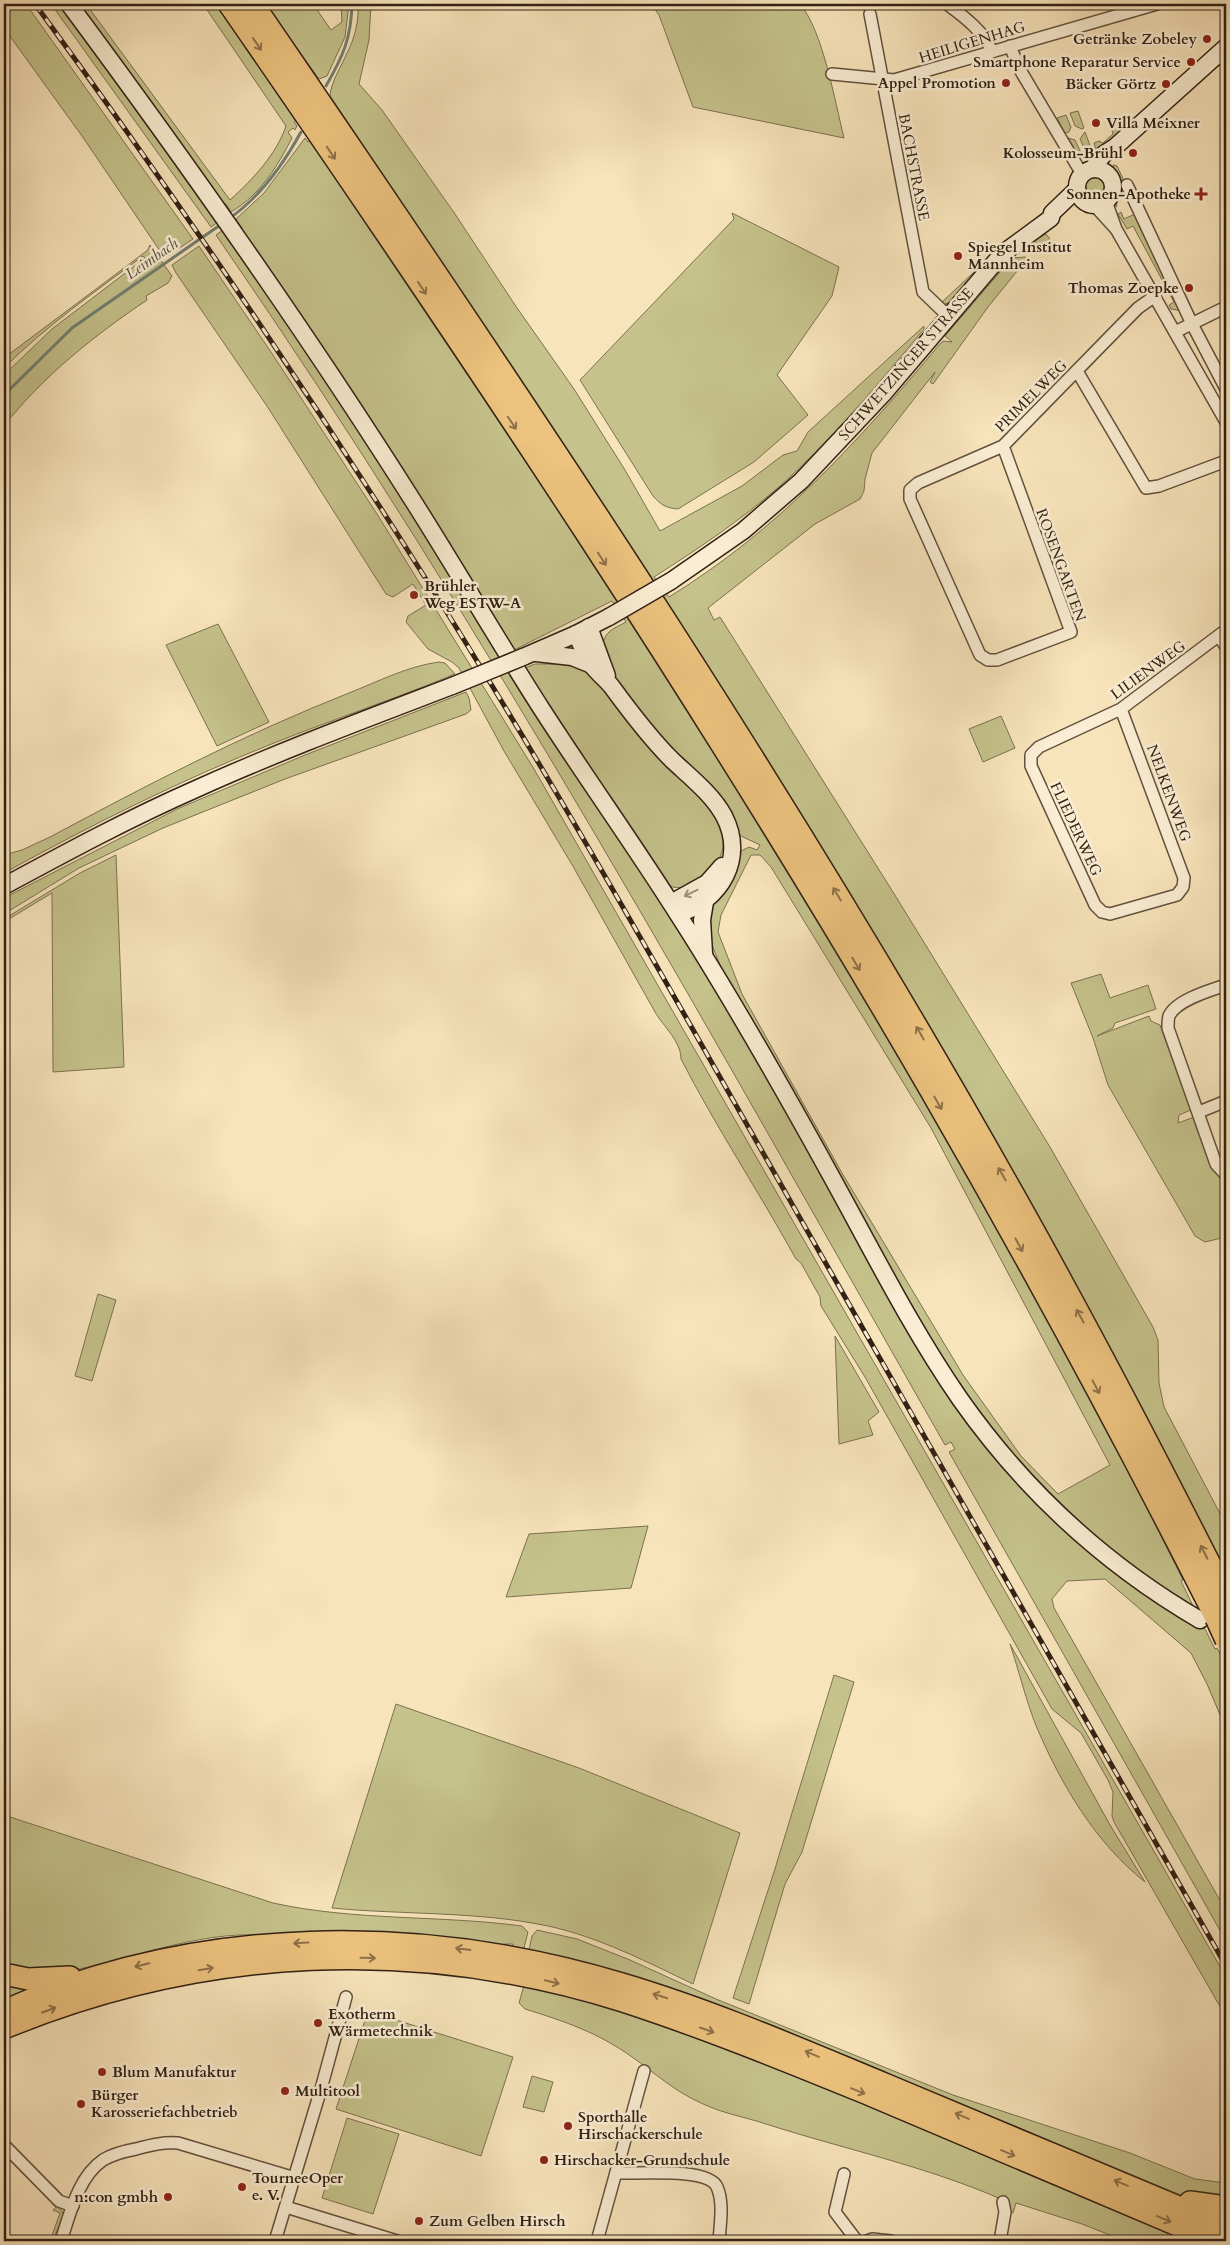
<svg xmlns="http://www.w3.org/2000/svg" width="1230" height="2245" viewBox="0 0 1230 2245" font-family="Cardo,serif">
  <rect width="100%" height="100%" fill="#f8e4bb"/>
  <filter id="stains"><feTurbulence type="fractalNoise" baseFrequency=".004" numOctaves="4"/><feColorMatrix values="0 0 0 0 .2 0 0 0 0 .09 0 0 0 0 .02 0 0 0 .5 -.17"/></filter>
  <radialGradient id="worn" r=".72"><stop offset=".6" stop-color="#630" stop-opacity="0"/><stop offset="1" stop-color="#630" stop-opacity=".3"/></radialGradient>
  <g fill="#c5c28b" stroke="#7b7150" fill-rule="evenodd">
    <path d="M4,4H26L193,239L166,257L160,251L82,136L4,28Z"/>
    <path d="M51,4H65L218,222L211,227L206,220Z"/>
    <path d="M77,4H86L230,200C253,179 276,155 286,126L203,4H217L296,121L294,122L297,126L295,130L293,128L288,132L292,138C277,167 260,195 231,212L226,204L223,205Z"/>
    <path d="M265,4H313L331,30L342,22L341,4H349L345,37L327,76L319,79Z"/>
    <path d="M358,4H371L369,40L359,84L382,110L455,214L515,305L574,389L625,470L660,531L742,486L783,455L797,451L808,432L924,326V329C879,383 833,439 780,486C741,520 698,549 654,577L669,597C779,529 857,443 939,345L943,341L952,342L945,336L1012,258L1026,257L1027,259L988,307L933,384L930,382L935,372L872,453L865,479L864,491L860,499L815,524L708,608L714,620L720,617L893,892L1050,1147L1153,1327L1158,1340L1159,1383L1164,1407L1226,1525V1573L1120,1368L474,311L330,96C331,82 341,67 347,53C355,38 359,20 358,4Z"/>
    <path d="M651,4H800C823,31 835,102 844,138L693,107L659,15Z"/>
    <path d="M1078,111L1084,128L1082,129L1075,126L1070,113Z"/>
    <path d="M1066,115L1071,127L1069,132L1065,133L1057,118Z"/>
    <path d="M1109,119L1120,132L1097,154L1094,143L1099,141L1103,143L1113,134Z"/>
    <path d="M1085,132L1094,156L1090,159C1078,159 1074,148 1068,138L1075,140L1081,153L1085,150L1080,139Z"/>
    <path d="M305,138L308,142L310,141L569,526L701,731L831,941L993,1219L1129,1471L1183,1580L1181,1581L1196,1612L1094,1540L1010,1456L947,1371L723,972L711,943L708,911L741,851L749,847L757,850L760,845L741,836L618,687C611,673 594,646 609,632C613,628 621,625 626,622L612,601L514,650L240,230L242,228L236,219L264,193ZM751,855H760L771,867L931,1128L1110,1465L1058,1494L1021,1456L963,1375L842,1173L742,994L718,932L721,915Z"/>
    <path d="M1113,165L1117,166L1125,183L1118,186L1122,194L1129,192L1115,199L1117,206L1113,209L1111,203C1122,185 1114,182 1113,165Z"/>
    <circle cx="1096" cy="186" r="11"/>
    <path d="M1121,212L1124,219L1135,214L1182,311L1171,309L1169,305L1174,302L1133,226L1127,229L1118,214Z"/>
    <path d="M732,213L839,267L832,296L777,375L808,415L754,462L678,509C666,508 661,505 653,496L580,380L734,219Z"/>
    <path d="M223,230L304,343L720,995L959,1406L1154,1598L1205,1629L1215,1649L1217,1648L1226,1665V1729L1207,1684L1191,1653L1105,1579L1067,1581L1052,1599L1054,1608L1226,1911V1941L949,1452L955,1449L951,1442L945,1445C713,1038 487,627 220,241L216,235Z"/>
    <path d="M1046,234L1050,239L1032,253H1016V251Z"/>
    <path d="M150,245L172,276L168,283L146,296L147,300C95,335 43,376 4,426V375L52,329L145,258L143,256C96,291 46,326 4,368V358L148,250Z"/>
    <path d="M199,246L273,355L377,514L534,769L1226,1977V2017L1114,1822L1112,1816L1113,1792L1108,1780L1081,1733L1052,1709L865,1377L821,1306L820,1297L801,1263L796,1259C759,1192 716,1127 681,1059C681,1041 663,1026 655,1012L574,868L504,751L459,668L452,662L428,649L406,622L408,616L426,605L413,584L393,597L386,594L267,406L176,273L172,265Z"/>
    <path d="M988,259L952,302L945,304L942,302Z"/>
    <path d="M218,624L269,722L217,746L166,645Z"/>
    <path d="M439,662L445,663L455,674C395,699 334,719 274,743C181,780 91,825 4,873V855L22,850L50,837C147,785 245,734 349,693C377,682 408,666 439,662Z"/>
    <path d="M535,664H570L588,670C616,702 644,736 673,768C689,786 712,803 721,826C728,846 719,869 701,879C691,884 681,891 670,886L583,762L525,668Z"/>
    <path d="M466,692L469,698L471,710L466,714L285,779L163,828L79,868L4,914V898L177,809L305,755Z"/>
    <path d="M1001,716L1015,748L983,762L969,729Z"/>
    <path d="M116,855L124,1067L53,1072L52,893L4,922V919L80,873Z"/>
    <path d="M1101,974L1110,998L1148,985L1156,1009L1115,1023L1113,1028L1097,1036L1149,1016L1151,1021L1160,1025L1191,1110L1179,1115L1178,1123L1194,1117L1213,1170L1226,1180V1183L1220,1185L1226,1202V1237L1205,1242L1195,1236L1108,1085L1093,1038L1071,983Z"/>
    <path d="M98,1294L116,1300L92,1381L75,1376Z"/>
    <path d="M835,1336L879,1412L868,1421L873,1435L839,1444Z"/>
    <path d="M648,1526L631,1588L506,1597L529,1534Z"/>
    <path d="M1010,1644L1110,1825L1145,1882C1095,1842 1062,1786 1037,1728C1026,1701 1019,1671 1010,1644Z"/>
    <path d="M834,1675L854,1682L802,1852L785,1884L749,2004L733,1998L774,1872Z"/>
    <path d="M396,1704L579,1768L740,1833L693,1984C647,1962 599,1937 548,1926C477,1911 404,1915 332,1908Z"/>
    <path d="M4,1815L273,1903C355,1921 439,1915 522,1926L528,1932L524,1948L529,1950L532,1936L537,1930L577,1939L630,1960L716,1999L953,2095L1130,2153L1195,2179L1226,2183V2200L1183,2196L1022,2129L511,1951L513,1944H505L504,1949L277,1937C210,1926 134,1959 69,1971C51,1974 23,1968 4,1967Z"/>
    <path d="M4,1979L41,1985L4,2001Z"/>
    <path d="M525,1982L720,2041L1186,2241H1125L1082,2224L1016,2203L1013,2213L1007,2211L1001,2199C925,2166 844,2149 766,2124C745,2117 721,2113 701,2103C674,2091 655,2073 632,2057C599,2033 564,2021 525,2009L519,2003Z"/>
    <path d="M368,2011L513,2057L481,2156L336,2109Z"/>
    <path d="M532,2076L553,2082L544,2112L523,2107Z"/>
    <path d="M347,2118L399,2134L373,2214L322,2198Z"/>
    <path d="M57,2206L62,2211L63,2215L53,2241H50L60,2213L53,2210Z"/>
  </g>
  <g fill="none" stroke-linecap="round" stroke-linejoin="round">
    <g stroke="#727f72" stroke-width="3">
      <path d="M326,86C343,56 351,39 352,4"/>
      <path d="M230,218C261,196 283,165 301,132"/>
      <path d="M4,395L72,328L223,223"/>
    </g>
    <g stroke="#63513e" stroke-width="14">
      <g id="street">
        <path d="M947,4C963,16 985,32 992,52"/>
        <path d="M870,14L923,292L948,316"/>
        <path d="M1010,46L1019,68L1082,174"/>
        <path d="M832,74L894,80L1157,4"/>
        <path d="M1127,185L1192,324L1226,389"/>
        <path d="M1106,201L1116,229L1226,422"/>
        <path d="M1094,205L1115,228"/>
        <path d="M1175,332L1226,307"/>
        <path d="M1077,371L1146,488L1159,486L1226,461"/>
        <path d="M1003,446L1071,632L997,660H988L980,655L910,499V490L918,483L1003,446L1138,308L1155,296"/>
        <path d="M1219,636L1226,647"/>
        <path d="M1121,709L1184,878L1183,887L1177,895L1110,914L1102,912L1095,905L1031,766V755L1039,747L1121,709L1226,630"/>
        <path d="M1226,985C1211,990 1176,1000 1169,1016C1168,1019 1168,1025 1168,1028L1216,1164L1226,1175"/>
        <path d="M1199,1112L1226,1101"/>
        <path d="M4,2145L59,2201L73,2206"/>
        <path d="M616,2173C637,2174 708,2167 717,2187C724,2202 720,2225 719,2241"/>
        <path d="M844,2174L835,2212L857,2241"/>
        <path d="M286,2207L397,2241"/>
        <path d="M61,2241C70,2214 78,2177 103,2160C113,2154 125,2151 136,2149C151,2145 163,2142 178,2143L295,2178"/>
        <path d="M275,2241L321,2089L346,1997"/>
        <path d="M597,2241L644,2071"/>
        <path d="M867,2241L872,2239L891,2241"/>
        <path d="M1000,2241L1005,2212L1003,2202"/>
      </g>
    </g>
    <g stroke="#312014" stroke-width="19">
      <g id="secondary">
        <path d="M69,4C190,167 307,333 415,504C458,572 498,641 541,708C586,778 635,846 679,916C733,1000 782,1087 830,1174C872,1250 911,1328 960,1399C1024,1490 1104,1564 1200,1620"/>
        <circle cx="1095" cy="187" r="18"/>
        <path d="M1092,169L1104,154L1115,147L1226,47"/>
        <path d="M671,581L743,531L801,481L883,394L1002,254L1051,218L1052,213L1077,189"/>
        <path d="M589,627L607,676"/>
        <path d="M576,634C581,644 585,655 591,664C597,673 606,679 612,687C631,713 649,737 672,760C690,777 712,794 724,816C746,858 721,901 678,914"/>
        <path d="M536,653L572,657L592,665"/>
        <path d="M523,657L576,634L609,617"/>
        <path d="M4,886C67,852 130,818 196,789C280,751 366,719 452,686"/>
        <path d="M671,903L707,883L722,866"/>
        <path d="M704,953L702,920L705,902"/>
      </g>
    </g>
    <g stroke="#312014" stroke-width="24">
      <g id="highway">
        <path d="M229,4C474,358 715,718 931,1091C1031,1264 1126,1440 1216,1618"/>
        <path d="M253,4C518,391 781,781 1011,1190C1086,1323 1157,1459 1226,1596"/>
        <path d="M4,1974L28,1979L70,1977"/>
        <path d="M4,2011C198,1925 420,1923 622,1984C713,2011 800,2049 887,2085C1000,2132 1113,2180 1226,2227"/>
        <path d="M4,2028C204,1946 416,1936 623,2001C706,2028 787,2061 868,2094C984,2143 1100,2192 1215,2241"/>
        <path d="M1190,2202L1226,2207"/>
      </g>
    </g>
    <use href="#street" stroke="#faedd3" stroke-width="11"/>
    <use href="#secondary" stroke="#faedd3" stroke-width="16"/>
    <use href="#highway" stroke="#ecc27e" stroke-width="21"/>
    <g stroke="#312014" stroke-width="5">
      <path id="rail" d="M35,4C171,190 301,381 424,576C554,781 672,993 792,1204C937,1458 1081,1712 1226,1966"/>
    </g>
    <use href="#rail" stroke="#faedd3" stroke-width="3" stroke-dasharray="9" stroke-linecap="butt"/>
    <g stroke="#312014" stroke-width="19" stroke-linecap="butt">
      <g id="secondary-bridge">
        <path d="M609,617L671,581"/>
        <path d="M452,686L523,657"/>
      </g>
    </g>
    <g stroke="#312014" stroke-width="24" stroke-linecap="butt">
      <path id="highway-bridge" d="M1216,1618L1226,1640"/>
    </g>
    <use href="#secondary-bridge" stroke="#faedd3" stroke-width="16"/>
    <use href="#highway-bridge" stroke="#ecc27e" stroke-width="21"/>
  </g>
  <defs><path id="oneway-shaft" d="M-6 0H5M1.5-3L5.5 0L1.5 3" fill="none" stroke-width="1.6" stroke-linecap="round" stroke-linejoin="round" transform="scale(1.25)"/></defs>
  <g stroke="#8e7149">
    <use href="#oneway-shaft" transform="translate(257 44) rotate(56)"/>
    <use href="#oneway-shaft" transform="translate(331 153) rotate(56)"/>
    <use href="#oneway-shaft" transform="translate(422 288) rotate(56)"/>
    <use href="#oneway-shaft" transform="translate(512 423) rotate(56)"/>
    <use href="#oneway-shaft" transform="translate(602 559) rotate(57)"/>
    <use href="#oneway-shaft" transform="translate(837 894) rotate(-121)"/>
    <use href="#oneway-shaft" transform="translate(856 964) rotate(59)"/>
    <use href="#oneway-shaft" transform="translate(920 1033) rotate(-120)"/>
    <use href="#oneway-shaft" transform="translate(938 1103) rotate(60)"/>
    <use href="#oneway-shaft" transform="translate(1002 1174) rotate(-120)"/>
    <use href="#oneway-shaft" transform="translate(1019 1245) rotate(61)"/>
    <use href="#oneway-shaft" transform="translate(1080 1316) rotate(-119)"/>
    <use href="#oneway-shaft" transform="translate(1096 1387) rotate(62)"/>
    <use href="#oneway-shaft" transform="translate(1204 1552) rotate(-117)"/>
    <use href="#oneway-shaft" transform="translate(301 1943) rotate(177)"/>
    <use href="#oneway-shaft" transform="translate(463 1949) rotate(-173)"/>
    <use href="#oneway-shaft" transform="translate(368 1958) rotate(1)"/>
    <use href="#oneway-shaft" transform="translate(142 1965) rotate(167)"/>
    <use href="#oneway-shaft" transform="translate(206 1969) rotate(-9)"/>
    <use href="#oneway-shaft" transform="translate(552 1982) rotate(14)"/>
    <use href="#oneway-shaft" transform="translate(660 1996) rotate(-162)"/>
    <use href="#oneway-shaft" transform="translate(49 2010) rotate(-19)"/>
    <use href="#oneway-shaft" transform="translate(707 2030) rotate(19)"/>
    <use href="#oneway-shaft" transform="translate(812 2054) rotate(-157)"/>
    <use href="#oneway-shaft" transform="translate(858 2091) rotate(22)"/>
    <use href="#oneway-shaft" transform="translate(962 2116) rotate(-157)"/>
    <use href="#oneway-shaft" transform="translate(1008 2153) rotate(23)"/>
    <use href="#oneway-shaft" transform="translate(1121 2183) rotate(-157)"/>
    <use href="#oneway-shaft" transform="translate(1164 2219) rotate(23)"/>
  </g>
  <use stroke="#a0917d" href="#oneway-shaft" transform="translate(691 893) rotate(154)"/>
  <g fill="#8f2418" stroke="#faedd3" stroke-width="2">
    <circle cx="1207" cy="39" r="5"/>
    <circle cx="1191" cy="62" r="5"/>
    <circle cx="1006" cy="83" r="5"/>
    <circle cx="1166" cy="84" r="5"/>
    <circle cx="1096" cy="123" r="5"/>
    <circle cx="1133" cy="153" r="5"/>
    <path d="M1198.5 186.5h5v5h5v5h-5v5h-5v-5h-5v-5h5z"/>
    <circle cx="958" cy="256" r="5"/>
    <circle cx="1189" cy="288" r="5"/>
    <circle cx="414" cy="595" r="5"/>
    <circle cx="318" cy="2023" r="5"/>
    <circle cx="102" cy="2072" r="5"/>
    <circle cx="285" cy="2091" r="5"/>
    <circle cx="81" cy="2104" r="5"/>
    <circle cx="568" cy="2126" r="5"/>
    <circle cx="544" cy="2160" r="5"/>
    <circle cx="242" cy="2187" r="5"/>
    <circle cx="168" cy="2197" r="5"/>
    <circle cx="419" cy="2221" r="5"/>
  </g>
  <g text-anchor="middle" stroke-width="5" stroke-linejoin="round" paint-order="stroke">
    <g font-size="15" font-weight="bold" fill="#312014" stroke="#faedd3" text-anchor="start">
      <text x="1197" y="44" text-anchor="end">Getränke Zobeley</text>
      <text x="1181" y="67" text-anchor="end">Smartphone Reparatur Service</text>
      <text x="996" y="88" text-anchor="end">Appel Promotion</text>
      <text x="1156" y="89" text-anchor="end">Bäcker Görtz</text>
      <text x="1106" y="128">Villa Meixner</text>
      <text x="1123" y="158" text-anchor="end">Kolosseum-Brühl</text>
      <text x="1191" y="199" text-anchor="end">Sonnen-Apotheke</text>
      <text x="968" y="252">Spiegel Institut<tspan x="968" dy="17">Mannheim</tspan></text>
      <text x="1179" y="293" text-anchor="end">Thomas Zoepke</text>
      <text x="424" y="591">Brühler<tspan x="424" dy="17">Weg ESTW-A</tspan></text>
      <text x="328" y="2019">Exotherm<tspan x="328" dy="17">Wärmetechnik</tspan></text>
      <text x="112" y="2077">Blum Manufaktur</text>
      <text x="295" y="2096">Multitool</text>
      <text x="91" y="2100">Bürger<tspan x="91" dy="17">Karosseriefachbetrieb</tspan></text>
      <text x="578" y="2122">Sporthalle<tspan x="578" dy="17">Hirschackerschule</tspan></text>
      <text x="554" y="2165">Hirschacker-Grundschule</text>
      <text x="252" y="2183">TourneeOper<tspan x="252" dy="17">e. V.</tspan></text>
      <text x="158" y="2202" text-anchor="end">n:con gmbh</text>
      <text x="429" y="2226">Zum Gelben Hirsch</text>
    </g>
    <g font-size="15" fill="#312014" stroke="#faedd3">
      <text transform="translate(972 42) rotate(-17)" y="5">HEILIGENHAG</text>
      <text transform="translate(914 167) rotate(79)" y="5">BACHSTRASSE</text>
      <text transform="translate(906 364) rotate(-49)" y="5">SCHWETZINGER STRASSE</text>
      <text transform="translate(1031 396) rotate(-45)" y="5">PRIMELWEG</text>
      <text transform="translate(1061 565) rotate(70)" y="5">ROSENGARTEN</text>
      <text transform="translate(1148 670) rotate(-36)" y="5">LILIENWEG</text>
      <text transform="translate(1169 793) rotate(70)" y="5">NELKENWEG</text>
      <text transform="translate(1076 829) rotate(65)" y="5">FLIEDERWEG</text>
    </g>
    <g font-size="16" font-style="italic" fill="#515043" stroke="#faedd3">
      <text transform="translate(151 258) rotate(-35)" y="6">Leimbach</text>
    </g>
  </g>
  <rect width="1230" height="2245" fill="none" stroke="#f8e4bb" stroke-width="20"/>
  <rect x="5" y="5" width="1220" height="2235" fill="none" stroke="#312014" stroke-width="2.5"/>
  <rect x="10" y="10" width="1210" height="2225" fill="none" stroke="#312014"/>
  <rect width="100%" height="100%" filter="url(#stains)"/>
  <rect width="100%" height="100%" fill="url(#worn)"/>
</svg>
